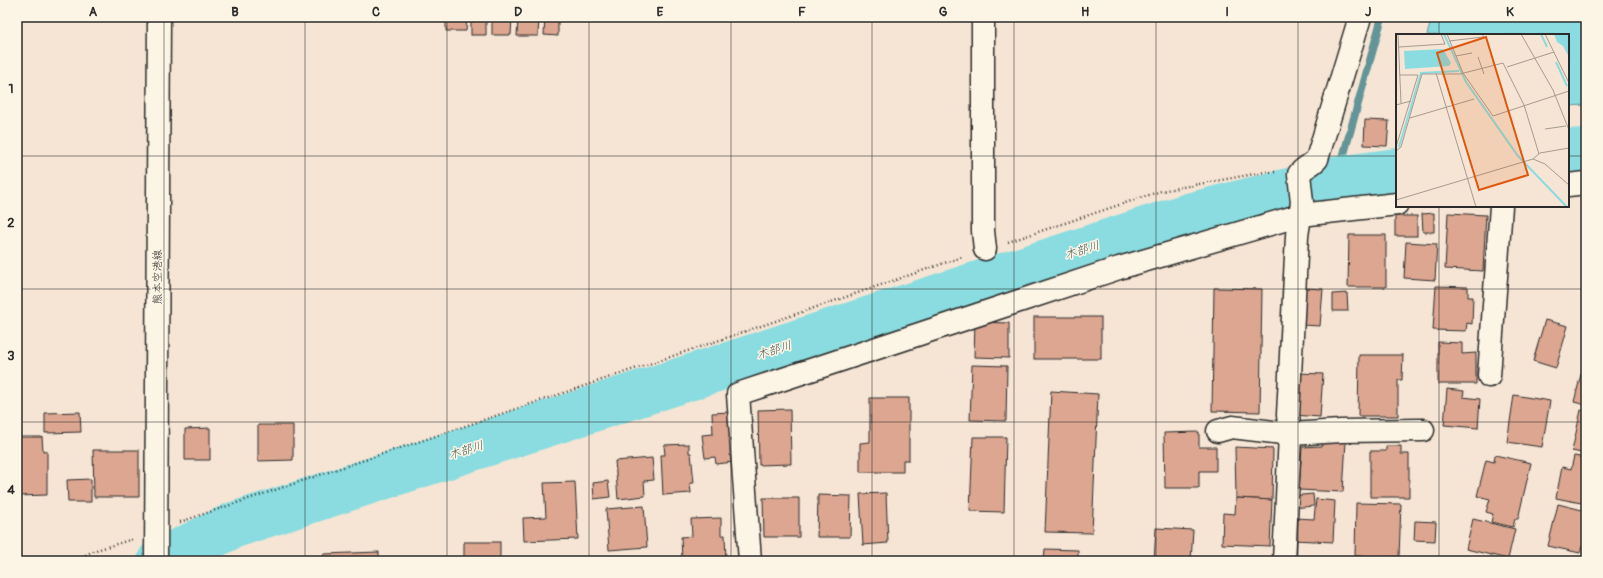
<svg xmlns="http://www.w3.org/2000/svg" width="1603" height="578" viewBox="0 0 1603 578" font-family="Pangolin,'Klee One',sans-serif">
  <rect width="100%" height="100%" fill="#f6e5d4"/>
  <filter id="ink" filterUnits="userSpaceOnUse"><feTurbulence type="fractalNoise" baseFrequency=".025" numOctaves="2"/><feDisplacementMap in="SourceGraphic" scale="8" xChannelSelector="R" yChannelSelector="G"/><feConvolveMatrix kernelMatrix="1 2 1 2 8 2 1 2 1" color-interpolation-filters="sRGB"/></filter>
  <g filter="url(#ink)">
    <path fill="#8adce0" stroke="#649598" d="M1432,17H1586V105L1568,106V35H1427Z"/>
    <g fill="none" stroke-linecap="round" stroke-linejoin="round">
      <path stroke="#649598" stroke-width="8" d="M1337,179L1382,17"/>
      <g stroke="#8adce0" stroke-width="46">
        <path d="M1568,152L1586,151"/>
        <path d="M160,561L234,525L1192,215L1337,179L1397,171"/>
      </g>
    </g>
    <g fill="#dca691" stroke="#2b2b2b">
      <path d="M446,17H467L466,31H446Z"/>
      <rect x="471" y="17" width="15" height="18"/>
      <path d="M492,17H512L511,35H492Z"/>
      <path d="M518,17H539L538,36H517Z"/>
      <path d="M545,17H558V36L544,35Z"/>
      <path d="M1365,120L1389,121L1387,146L1364,145Z"/>
      <path d="M1434,213V232H1423L1422,214Z"/>
      <path d="M1448,213L1486,215L1483,271L1445,269Z"/>
      <rect x="1395" y="216" width="22" height="20"/>
      <path d="M1349,235H1386V287H1348Z"/>
      <path d="M1406,242L1437,244L1435,280L1404,278Z"/>
      <path d="M1436,286L1468,287V297H1473L1472,324L1467,323L1466,331L1433,330Z"/>
      <path d="M1214,288L1262,289L1260,412L1212,411Z"/>
      <path d="M1305,288L1323,289L1320,326L1302,325Z"/>
      <path d="M1347,293L1348,311H1333V294Z"/>
      <rect x="1034" y="317" width="67" height="42"/>
      <path d="M1545,320L1568,326L1556,368L1533,361Z"/>
      <path d="M975,322L1009,323V358L974,357Z"/>
      <path d="M1438,342L1462,343V354L1476,353V384H1438Z"/>
      <path d="M1359,355H1403L1402,380H1398V416H1358Z"/>
      <path d="M972,365L1007,366L1006,421L970,420Z"/>
      <path d="M1583,366L1586,367V405L1574,402Z"/>
      <path d="M1297,373L1323,374L1320,417L1294,415Z"/>
      <path d="M1447,389L1464,391L1463,397L1480,399L1478,428L1444,425Z"/>
      <path d="M1051,391L1098,394L1092,533L1045,532Z"/>
      <path d="M1514,395L1550,401L1542,447L1507,442Z"/>
      <path d="M870,398H909V460H903V472H860V443L870,442Z"/>
      <path d="M790,409L791,464L759,465L758,410Z"/>
      <path d="M1581,410L1586,411V454L1572,451Z"/>
      <path d="M80,412L81,432L45,433V413Z"/>
      <path d="M730,412L734,462L716,464L715,457L705,458L702,435L713,434L712,413Z"/>
      <path d="M258,425H293V460L258,461Z"/>
      <path d="M210,428V460H185V429Z"/>
      <path d="M1199,432V447H1216V471H1199V488H1165L1164,433Z"/>
      <path d="M17,437H42L43,451H47V495L17,496Z"/>
      <path d="M973,437H1006L1004,512L970,511Z"/>
      <path d="M1322,440L1346,441L1343,492L1299,490L1302,447L1322,446Z"/>
      <path d="M689,444V453H691L694,483H690L691,493L663,495L661,455H665L664,445Z"/>
      <path d="M1386,446H1401V454H1409V497H1370V451H1386Z"/>
      <path d="M1235,447L1273,449L1272,500L1236,498Z"/>
      <path d="M93,450H139V497H94Z"/>
      <path d="M1495,455L1531,463L1518,519H1515L1513,527L1491,522L1493,514L1486,512L1490,499L1477,496L1486,460L1494,462Z"/>
      <path d="M1574,456L1586,458V504L1556,498L1562,467L1571,469Z"/>
      <path d="M652,458L654,480L644,481L645,496L618,499L615,461Z"/>
      <path d="M91,479V502H68L67,480Z"/>
      <path d="M608,481L610,497L594,499L593,483Z"/>
      <path d="M575,482L578,539L524,541L523,518L546,517L544,483Z"/>
      <path d="M886,493L888,543L863,545L860,494Z"/>
      <path d="M1313,494L1314,506L1292,508L1291,496Z"/>
      <path d="M818,495L851,496L850,537H817Z"/>
      <path d="M763,498H799V537H764Z"/>
      <path d="M1236,498L1272,500L1270,546L1222,544L1223,513L1235,514Z"/>
      <path d="M1316,499L1335,501L1333,542L1294,540L1295,518L1314,519Z"/>
      <path d="M1356,503L1401,504L1399,557L1355,556Z"/>
      <path d="M1558,504L1586,511V547L1582,546L1580,553L1548,546Z"/>
      <path d="M644,506L647,547L609,550L606,509Z"/>
      <path d="M721,518V535H725L726,561H682L681,537L692,536L691,519Z"/>
      <path d="M1473,519L1515,529L1508,559L1466,549Z"/>
      <path d="M1415,521L1436,522L1435,541L1414,540Z"/>
      <path d="M1156,528L1193,530L1191,561H1154Z"/>
      <rect x="464" y="542" width="36" height="19"/>
      <path d="M1045,549L1078,550V561H1044Z"/>
      <path d="M379,552V561H323V554Z"/>
      <path d="M1223,557L1257,560V561H1223Z"/>
    </g>
    <g fill="none" stroke-linecap="round" stroke-linejoin="round">
      <g stroke="#2b2b2b" stroke-width="25">
        <g id="minor">
          <path d="M983,17V231L985,249"/>
          <path d="M1568,185L1586,183"/>
          <path d="M1489,376L1501,206"/>
          <path d="M1218,431L1232,427L1290,434L1341,431L1423,430"/>
          <path d="M750,561L738,394L1119,268L1301,215L1397,204"/>
          <path d="M1284,561L1290,434L1288,415L1297,236L1302,202L1299,174C1304,167 1312,165 1317,159L1360,17"/>
        </g>
      </g>
      <g stroke="#2b2b2b" stroke-width="25">
        <path id="major" d="M156,561L159,17"/>
      </g>
      <g stroke="#2b2b2b" stroke-width="2.5" stroke-dasharray="1 3" stroke-linecap="butt">
        <path d="M1008,242L1161,191L1265,172H1275"/>
        <path d="M180,522C441,434 702,347 962,257"/>
        <path d="M75,561L93,551L133,539"/>
      </g>
      <use href="#minor" stroke="#fcf5e5" stroke-width="22"/>
      <use href="#major" stroke="#fcf5e5" stroke-width="22"/>
    </g>
  </g>
  <path fill="none" stroke="#2b2b2b" stroke-width="1" stroke-opacity="0.55" d="M164,17V561M305,17V561M447,17V561M589,17V561M731,17V561M872,17V561M1014,17V561M1156,17V561M1298,17V561M1439,17V35M17,156H1397M1568,156H1586M1439,206V561M17,289H1586M17,422H1586"/>
  <g text-anchor="middle" stroke-width="3" stroke-linejoin="round" paint-order="stroke">
    <g font-size="11" fill="#2b2b2b" stroke="#fcf5e5">
      <text transform="translate(157 277) rotate(-90)" y="4">熊本空港線</text>
    </g>
    <g font-size="12" font-style="italic" fill="#435758" stroke="#fcf5e5">
      <text transform="translate(1082 250) rotate(-18)" y="4">木部川</text>
      <text transform="translate(774 350) rotate(-18)" y="4">木部川</text>
      <text transform="translate(466 450) rotate(-18)" y="4">木部川</text>
    </g>
  </g>
  <g transform="translate(1396 34)">
    <rect width="173" height="173" fill="#f6e5d4"/>
    <path d="M158,0H173V23L167,12L161,8ZM47,15L55,29L53,32L9,35L8,17Z" fill="#8adce0"/>
    <path fill="none" stroke="#8adce0" stroke-width="2" d="M48,0L70,48L122,122L171,173M145,0L151,13M160,28L171,52M3,113L25,39L63,37"/>
    <path fill="none" stroke="#a59b90" stroke-width="1" d="M2,0L5,69M51,0L67,39L97,82L173,57M125,0L157,56L173,96M149,0L173,49M53,7L87,3V0M3,13L49,10L45,0M60,22L76,19M82,23L88,40M111,33L158,18M40,39L80,173M0,71L15,67M14,84L78,65M149,95L170,92M0,113L22,41H4M0,117L5,113L26,40H64L107,29L128,71L143,120M137,125L144,119L173,114M0,166L137,125L149,130L173,151"/>
    <path fill="#df570e" fill-opacity="0.15" stroke="#df570e" stroke-width="2" d="M90,3L132,141L83,156L41,19Z"/>
    <rect width="173" height="173" fill="none" stroke="#2b2b2b" stroke-width="2"/>
  </g>
  <rect width="1603" height="578" fill="none" stroke="#fcf5e5" stroke-width="44"/>
  <rect x="22" y="22" width="1559" height="534" fill="none" stroke="#2b2b2b" stroke-width="1.5"/>
  <g font-size="13" text-anchor="middle" font-weight="bold" fill="#2b2b2b">
    <text x="93" y="16">A</text>
    <text x="235" y="16">B</text>
    <text x="376" y="16">C</text>
    <text x="518" y="16">D</text>
    <text x="660" y="16">E</text>
    <text x="802" y="16">F</text>
    <text x="943" y="16">G</text>
    <text x="1085" y="16">H</text>
    <text x="1227" y="16">I</text>
    <text x="1368" y="16">J</text>
    <text x="1510" y="16">K</text>
    <text x="11" y="93">1</text>
    <text x="11" y="227">2</text>
    <text x="11" y="360">3</text>
    <text x="11" y="494">4</text>
  </g>
</svg>
